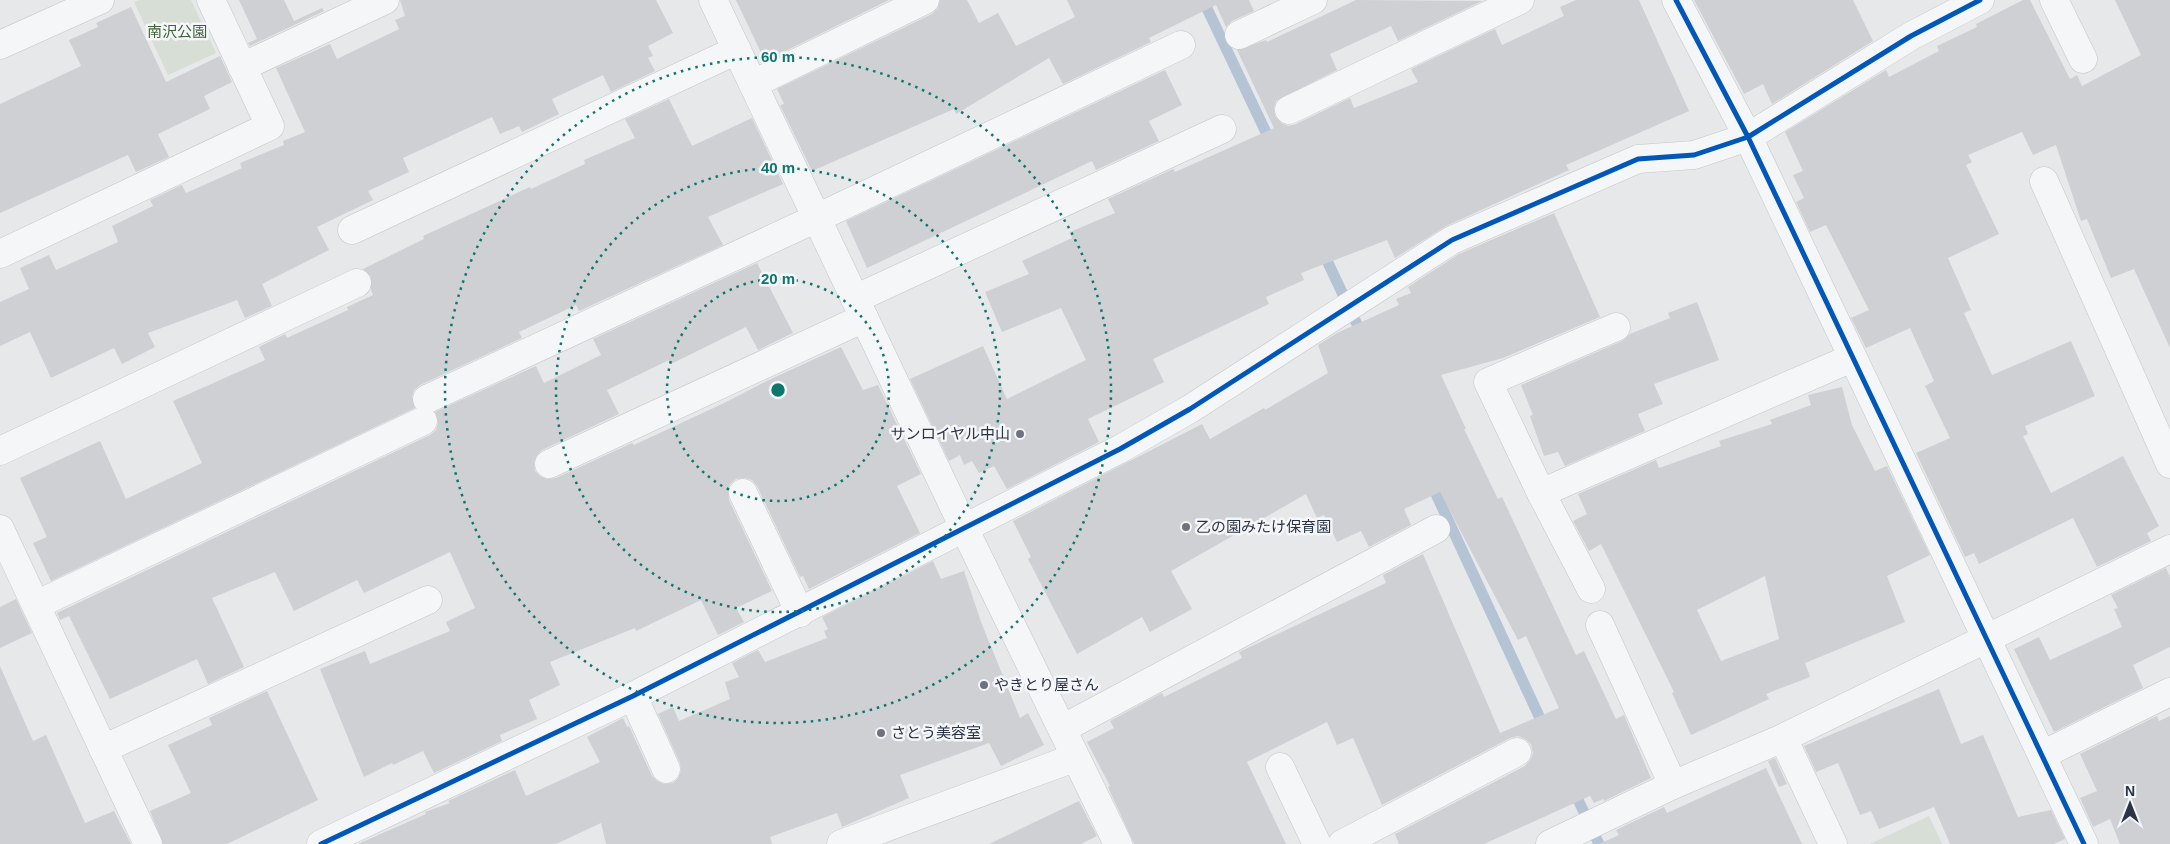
<svg xmlns="http://www.w3.org/2000/svg" width="2170" height="844" viewBox="0 0 2170 844" font-family="Arial,'Noto Sans JP',sans-serif">
  <rect width="100%" height="100%" fill="#e6e8ea"/>
  <g fill="#d6ded6">
    <path d="M139,0H191L216,53L168,75L134,2Z"/>
    <path d="M1929,816L1942,844H1870Z"/>
  </g>
  <g fill="none" stroke-linecap="round" stroke-linejoin="round">
    <g stroke="#b4c4d5" stroke-width="11">
      <path d="M1203,0L1272,145"/>
      <path d="M1322,250L1363,337"/>
      <path d="M1430,481L1545,729"/>
      <path d="M1572,787L1599,844"/>
    </g>
  </g>
  <g fill="#ced0d3" fill-rule="evenodd">
    <path d="M239,0H284L294,21L322,8L324,11L250,46L248,43L257,39Z"/>
    <path d="M400,0H656L673,33L648,46L653,56L648,58L655,71L611,92L603,75L552,99L559,114L522,132L519,126L500,134L492,117L403,158L409,172L368,191L373,200L317,227L329,250L262,284L272,306L245,318L237,300L148,333L155,347L122,364L114,348L51,378L30,332L0,346V302L29,289L20,268L49,255L56,270L118,242L112,226L153,206L150,200L182,185L186,193L242,168L240,163L284,145L283,141L305,132L276,68L330,44L337,59L399,29L395,20L405,16Z"/>
    <path d="M736,0H889L765,61Z"/>
    <path d="M940,0H967L979,23L998,13L1016,46L1075,17L1067,0H1249L1254,11L1232,21L1226,27L1216,5L1149,38L1151,42L1063,84L1049,58L956,114L954,109L812,171L780,105L784,104L777,89L932,14L938,8Z"/>
    <path d="M1356,0L1482,1L1398,41L1391,26L1330,54L1337,70L1276,101L1274,108L1275,116L1281,123L1288,126L1296,124L1350,98L1354,108L1418,82L1411,69L1495,29L1502,45L1564,16L1560,7L1576,0H1639L1689,111L1566,165L1569,170L1446,226L1395,258L1387,240L1301,273L1304,280L1266,297L1269,304L1153,359L1164,382L1088,419L1099,442L1007,489L994,466L979,473L972,461L964,465L960,455L949,461L910,379L983,346L1007,399L1086,360L1061,308L1002,332L985,292L1029,274L1022,261L1072,238L1070,232L1115,213L1108,199L1173,169L1175,172L1274,128L1237,50L1266,40L1267,42Z"/>
    <path d="M1694,0H1853L1873,41L1772,104L1763,84L1744,94Z"/>
    <path d="M2023,0H2030L2070,79L2077,75L2082,86L2141,55L2115,0H2170V348L2134,269L2111,278L2087,219L2081,221L2056,145L2033,155L2022,132L1968,155L1972,162L1966,165L1999,234L1948,258L1971,310L1964,313L1992,375L2071,341L2095,396L2025,426L2028,434L2023,436L2051,493L2123,456L2159,526L2147,533L2151,541L2097,567L2073,518L1979,564L1974,553L1965,557L1916,453L1950,438L1925,386L1934,381L1910,328L1866,348L1851,318L1869,310L1826,225L1810,232L1796,202L1804,198L1793,175L1803,171L1785,132L1886,70L1889,77L1939,51L1937,46L1977,27L1976,24Z"/>
    <path d="M131,7L166,82L220,56L232,82L204,96L210,109L158,134L169,157L136,172L128,155L0,213V104L81,66L69,40L98,27L96,23Z"/>
    <path d="M1165,70L1182,105L1149,121L1159,141L1096,170L1092,161L867,268L846,221Z"/>
    <path d="M669,99L692,146L752,118L783,184L708,217L723,245L579,311L576,305L519,332L522,338L420,385L414,390L412,397L415,408L51,581L33,543L47,537L20,478L100,441L126,499L202,463L173,401L265,360L259,347L285,334L287,338L348,310L347,307L373,295L371,290V277L363,269L424,239L423,236L530,187L531,189L585,164L584,160L635,138L625,119Z"/>
    <path d="M1554,213L1600,317L1503,358L1441,375L1466,429H1464L1498,499L1502,497L1576,655L1584,651L1616,719L1624,715L1651,778L1604,801L1603,799L1594,803L1590,796L1484,844H1399L1395,834L1525,766L1530,760L1533,753L1531,744L1525,739L1518,736L1510,738L1382,805L1353,738L1337,745L1327,722L1247,762L1286,844H1134L1108,787L1110,786L1087,742L1114,728L1110,721L1162,693L1164,697L1242,658L1239,652L1386,583L1383,575L1423,554L1500,733L1559,708L1526,636L1518,640L1440,492L1404,509L1411,525L1369,547L1361,531L1337,542L1324,515L1317,518L1306,494L1171,571L1192,609L1150,632L1142,617L1077,654L1028,559L1031,557L1013,521L1202,424L1210,439L1264,408L1265,410L1328,373L1318,345L1337,333L1399,305L1396,299L1411,293L1408,287L1459,254Z"/>
    <path d="M757,263L793,333L758,350L746,327L671,364L669,360L607,390L619,414L542,450L537,455L534,462L535,471L540,476L547,479L556,478L632,443L634,445L722,404L773,378L841,347L863,390L878,385L921,474L897,486L920,533L809,589L803,576L800,577L757,486L752,480L745,478L736,479L730,484L728,491L729,500L772,591L736,608L744,622L718,635L701,600L636,631L635,628L550,662L560,685L529,700L537,719L500,735L502,741L434,773L423,751L393,765L392,763L364,777L320,669L365,651L370,664L450,631L446,622L475,608L450,552L364,593L357,580L294,611L275,572L212,598L244,667L208,684L197,659L110,699L69,616L60,620L57,613L430,435L436,430L438,423L435,412L536,366L544,383L601,355L593,339Z"/>
    <path d="M1697,302L1719,360L1654,384L1663,404L1638,414L1645,431L1565,466L1558,452L1544,456L1530,416L1533,415L1521,385L1622,341L1630,334L1670,318L1668,313Z"/>
    <path d="M1842,387L1852,425L1875,471L1887,466L1930,555L1887,576L1905,622L1805,663L1810,677L1766,694L1769,699L1691,735L1672,693L1674,692L1601,544L1589,551L1573,521L1587,514L1578,494L1656,460L1659,468L1721,446L1719,441L1772,424L1770,420L1811,405L1808,395ZM1765,576L1779,639L1721,661L1697,610Z"/>
    <path d="M933,561L941,579L964,571L981,622L1020,718L1028,713L1044,745L1001,766L989,743L900,775L909,798L842,827L837,813L770,837L772,844H606L601,823L556,844H358L426,814L425,812L450,803L448,801L515,770L526,796L600,762L587,737L623,718L627,727L629,726L652,776L657,781L664,784L673,783L678,778L681,771L680,763L658,714L673,707L679,721L730,699L725,682L739,677L732,663L758,650L765,662L827,638L824,631L828,629L822,617Z"/>
    <path d="M2166,568L2170,577V647L2133,665L2143,688L2054,732L2014,649L2039,637L2050,660L2122,627L2114,609L2118,608L2111,595Z"/>
    <path d="M16,599L32,633L0,648V607Z"/>
    <path d="M0,666L33,741L46,735L85,823L114,811L131,844H0Z"/>
    <path d="M1939,689L1961,744L1983,735L2018,817L2051,810L2065,839L2054,844H1950L1934,807L1879,829L1871,811L1860,815L1838,763L1816,772L1804,746Z"/>
    <path d="M267,691L318,800L227,844H163L150,811L191,793L168,745L212,725L209,718Z"/>
    <path d="M2157,716L2159,721L2170,716V844H2120L2110,819L2093,827L2080,798L2097,791L2080,754Z"/>
    <path d="M1775,758L1787,784L1779,787L1768,761Z"/>
    <path d="M1766,768L1802,844H1599L1619,835L1616,830L1664,807L1667,813Z"/>
    <path d="M1079,801L1097,836L1081,844H989Z"/>
  </g>
  <g fill="none" stroke-linecap="round" stroke-linejoin="round">
    <g stroke="#c4c6c8" stroke-width="29">
      <g id="minor">
        <path d="M713,0L964,528L1118,844"/>
        <path d="M1676,0L1748,137L2084,844"/>
        <path d="M2054,0L2083,59"/>
        <path d="M1239,35L1313,0"/>
        <path d="M0,45L100,0"/>
        <path d="M242,67L385,0"/>
        <path d="M753,84L925,0"/>
        <path d="M1289,110L1520,0"/>
        <path d="M2044,181L2170,464"/>
        <path d="M352,230L737,50"/>
        <path d="M0,254L270,126L211,0"/>
        <path d="M855,299L1222,129"/>
        <path d="M1616,327L1488,382L1541,493L1852,358"/>
        <path d="M427,399L817,218L1181,45"/>
        <path d="M0,451L357,283"/>
        <path d="M549,464L864,318"/>
        <path d="M743,493L800,613"/>
        <path d="M1541,493L1591,589"/>
        <path d="M0,529L148,844"/>
        <path d="M36,605L423,421"/>
        <path d="M1600,625L1673,785"/>
        <path d="M633,696L666,769"/>
        <path d="M1062,729L1436,529"/>
        <path d="M1783,738L1833,844"/>
        <path d="M103,749L428,600"/>
        <path d="M2042,755L2170,692"/>
        <path d="M1280,767L1317,844"/>
        <path d="M321,844L633,696L1120,449L1190,409L1452,240L1638,159L1694,155L1748,137L1911,36L1980,0"/>
        <path d="M841,844L1074,758"/>
        <path d="M1342,844L1517,752"/>
        <path d="M1550,844L1673,785L1783,738L2170,549"/>
      </g>
    </g>
    <use href="#minor" stroke="#f5f6f7" stroke-width="28"/>
    <g stroke="#f4f6f9" stroke-width="8">
      <g id="cycleway">
        <path d="M1676,0L1748,137L2084,844"/>
        <path d="M321,844L633,696L1120,449L1190,409L1452,240L1638,159L1694,155L1748,137L1911,36L1980,0"/>
      </g>
    </g>
    <use href="#cycleway" stroke="#0057b8" stroke-width="5"/>
  </g>
  <g fill="none" stroke="#0f766e" stroke-width="2.5" stroke-dasharray="2.5 5">
    <circle cx="778" cy="390" r="111"/>
    <circle cx="778" cy="390" r="222"/>
    <circle cx="778" cy="390" r="333"/>
  </g>
  <g fill="#6c737f" stroke="#f4f6f9" stroke-width="2">
    <circle cx="1020" cy="434" r="5"/>
    <circle cx="1186" cy="527" r="5"/>
    <circle cx="984" cy="685" r="5"/>
    <circle cx="881" cy="733" r="5"/>
  </g>
  <g text-anchor="middle" stroke-width="5" stroke-linejoin="round" paint-order="stroke">
    <g font-size="15" fill="#3f6138" stroke="#f4f6f9">
      <text x="177" y="37">南沢公園</text>
    </g>
    <g font-size="15" fill="#2b3445" stroke="#f4f6f9" text-anchor="start">
      <text x="1010" y="439" text-anchor="end">サンロイヤル中山</text>
      <text x="1196" y="532">乙の園みたけ保育園</text>
      <text x="994" y="690">やきとり屋さん</text>
      <text x="891" y="738">さとう美容室</text>
    </g>
  </g>
  <circle cx="778" cy="390" r="8" fill="#0f766e" stroke="#f4f6f9" stroke-width="2.5"/>
  <g font-size="15" text-anchor="middle" font-weight="bold" fill="#0f766e" stroke="#f4f6f9" stroke-width="5" stroke-linejoin="round" paint-order="stroke">
    <text x="778" y="62">60 m</text>
    <text x="778" y="173">40 m</text>
    <text x="778" y="284">20 m</text>
  </g>
  <g transform="translate(2130 804)" stroke="#f4f6f9" stroke-width="4" paint-order="stroke">
  <path d="M0-4L9 19L0 12L-9 19Z" fill="#2b3445"/>
  <text y="-8" font-size="14" font-weight="bold" text-anchor="middle" fill="#2b3445">N</text>
  </g>
</svg>
